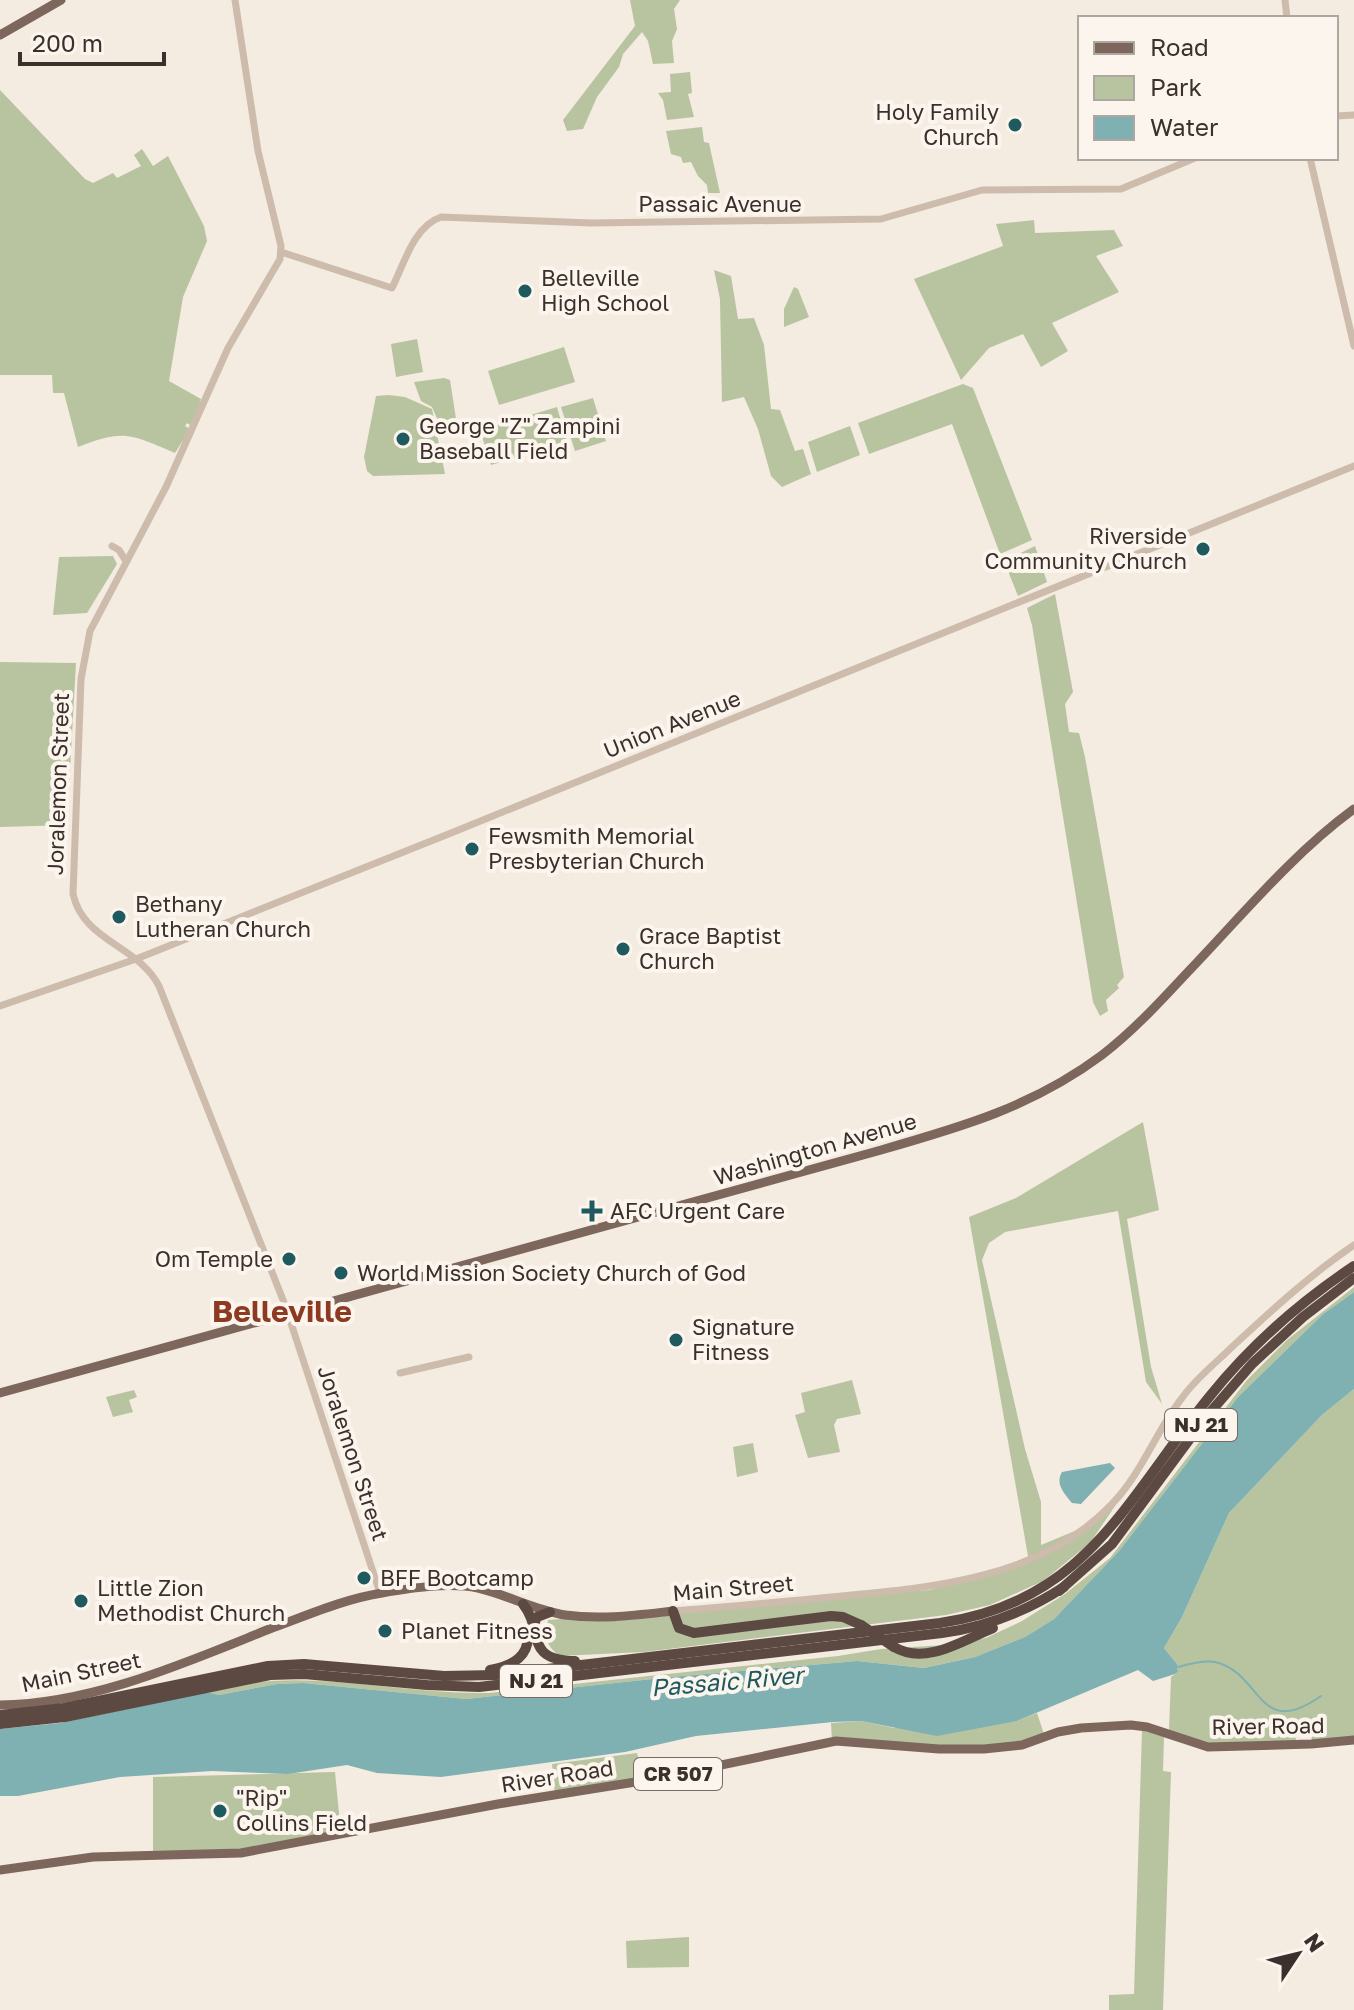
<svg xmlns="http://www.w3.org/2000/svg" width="1354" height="2010" viewBox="0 0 1354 2010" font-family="'Golos Text',sans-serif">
  <rect width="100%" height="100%" fill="#f4ebe1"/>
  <g fill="#b8c4a0">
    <path d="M630,0H680L674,9L677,29L672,41L674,63L653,64L648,41L642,32L623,54L619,67L597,97L583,129L567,131L563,120L635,26Z"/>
    <path d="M690,72L692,93L688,94L694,117L667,120L663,100L658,93L671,92L670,74Z"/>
    <path d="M0,90L85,179L93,183L113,173L117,178L141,166L134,155L142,149L153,166L168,156L204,226L207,241L183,297L169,381L201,399L192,426L187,423L185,426L190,429L175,453C130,434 124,429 78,447L64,393H53L52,375H0Z"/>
    <path d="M702,127L704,142L709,143L720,193H708L707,185L698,176L691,162L683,163L681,157L671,154L666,131Z"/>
    <path d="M1034,220L1035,233L1114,230L1123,246L1096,256L1119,292L1052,323L1068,351L1041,367L1023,334L989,348L961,380L914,279L1003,246L996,224Z"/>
    <path d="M714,270L731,276L738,319L754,318L764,345L771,409L780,410L795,451L803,449L811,474L782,487L771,476L758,429L744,397L722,402L720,299Z"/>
    <path d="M794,287L798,289L809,317L784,327V309Z"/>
    <path d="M417,339L423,372L396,377L391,344Z"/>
    <path d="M564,347L575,382L499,405L488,371Z"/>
    <path d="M444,378L450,380L456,419L439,423L432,407L421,401L414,382Z"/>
    <path d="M963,384L973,388L1032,540L1000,554L952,424L869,454L858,423Z"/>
    <path d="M389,395L405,397L432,409L445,474L373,476L367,471L364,457L376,396Z"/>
    <path d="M593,398L606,441L575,451L561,407Z"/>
    <path d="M557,407L567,442L491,465L480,430Z"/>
    <path d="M850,426L860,455L817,472L808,442Z"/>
    <path d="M1035,546L1047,582L1018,596L1004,561Z"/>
    <path d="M113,556L117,564L87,613L53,615L59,557Z"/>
    <path d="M1055,594L1073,692L1065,704L1069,732L1079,733L1085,757L1124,977L1117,985L1119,988L1106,1000L1108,1011L1100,1016L1093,1002L1032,625L1027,608Z"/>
    <path d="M0,662L76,663L67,825L0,827Z"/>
    <path d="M1143,1122L1159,1210L1127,1219L1151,1367L1162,1404L1146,1382L1118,1211L1005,1232L989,1243L982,1260L1025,1449L1041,1502V1545L1082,1528L1113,1505L1115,1506L1090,1543L1043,1581L990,1605L946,1615L644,1652L559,1656C545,1643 545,1640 548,1620L929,1590L1029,1562L969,1217L1016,1198Z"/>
    <path d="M1354,1287V1292L1323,1314L1238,1397L1119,1551L1054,1619L1025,1637L975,1657L924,1668L857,1661L671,1677L466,1699L303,1683L277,1684L219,1695L207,1692C300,1664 395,1695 489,1693L838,1656L881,1649L945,1645L986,1638L1022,1621L1065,1594L1110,1558L1247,1380L1287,1340Z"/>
    <path d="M852,1380L861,1414L837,1419L834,1425L840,1452L808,1458L795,1415L805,1412L801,1393Z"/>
    <path d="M1354,1389V1740H1312L1310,1725L1295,1727L1296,1745L1208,1747L1169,1730L1171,1677L1178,1672L1177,1664L1164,1648L1182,1617L1229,1513L1322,1415Z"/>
    <path d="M134,1390L137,1397L129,1400L133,1412L113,1417L106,1397Z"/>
    <path d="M753,1443L758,1472L737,1477L733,1447Z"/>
    <path d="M1037,1713L1045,1737L984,1749L832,1742L831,1723L861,1721L894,1728L1017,1721Z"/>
    <path d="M1142,1730L1164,1737L1163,1771L1171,1772L1163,2010H1109V1995L1134,1994Z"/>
    <path d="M637,1753L644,1781L555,1795L552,1764Z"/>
    <path d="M335,1772L341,1834L241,1853L153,1855V1777Z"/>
    <path d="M689,1937V1967L627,1968L626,1941Z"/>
  </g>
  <g fill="#7fb0b2">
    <path d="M1354,1292V1389L1322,1415L1229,1513L1182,1617L1164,1648L1177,1664L1178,1672L1175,1674L1153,1681L1138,1670L1017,1721L937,1736L861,1721L833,1722L696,1736L625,1752L441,1777L377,1773L347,1765L288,1774L212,1771L120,1777L18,1796H0V1729L60,1723L207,1692L219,1695L277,1684L303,1683L466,1699L671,1677L857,1661L924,1668L975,1657L1025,1637L1054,1619L1119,1551L1238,1397L1323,1314Z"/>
    <path d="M1110,1463L1115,1468L1081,1504L1072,1503C1064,1493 1055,1484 1062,1472Z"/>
  </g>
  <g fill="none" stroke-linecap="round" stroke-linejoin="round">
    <path stroke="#7fb0b2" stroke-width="2" d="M1178,1667C1189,1664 1204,1660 1215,1662C1263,1673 1257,1741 1321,1696"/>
    <g stroke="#cdbbac" stroke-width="7">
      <path d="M235,0L258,151L281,246L280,259L228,348L166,487L90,631L81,679L73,894C83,941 139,946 159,986L285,1305L380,1593"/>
      <path d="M1285,0L1287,18"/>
      <path d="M1336,116L1354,115"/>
      <path d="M1310,158L1354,346"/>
      <path d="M281,252L392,288C404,264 414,226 441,217L591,223L881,219L982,190L1121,189L1195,158"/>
      <path d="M112,546L119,550L126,561"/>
      <path d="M0,1006L136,959L456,831L1354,466"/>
      <path d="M400,1373L469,1357"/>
      <path d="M673,1611C726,1607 778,1602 831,1597C929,1588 1040,1580 1112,1504C1142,1473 1156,1431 1182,1398C1196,1378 1216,1363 1233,1346C1272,1310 1310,1275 1354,1245"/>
    </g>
    <g stroke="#7d675c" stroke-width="9">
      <path d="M0,35L61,0"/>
      <path d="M0,1393L874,1152C958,1128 1031,1108 1102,1055C1132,1032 1159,1003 1185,975C1239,919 1291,855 1354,809"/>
      <path d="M0,1705C93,1704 187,1662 272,1628C308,1615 344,1599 382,1593C412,1588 448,1582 478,1588C508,1595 534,1610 565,1615C601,1620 637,1615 673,1611"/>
      <path d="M0,1870L93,1857L241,1853L498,1804L654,1779L836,1741L939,1749H984L1022,1745L1058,1732L1081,1728L1131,1725L1147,1727L1208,1747L1311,1744L1354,1740"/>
    </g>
    <g stroke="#5c4a42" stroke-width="10">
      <path d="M1059,1591L1112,1544L1206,1417L1252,1364L1303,1317L1354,1278"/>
      <path d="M523,1604C544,1630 523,1660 575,1661"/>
      <path d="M673,1611L679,1628L694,1633L831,1616L843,1617L861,1625"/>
      <path d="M533,1627L537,1617L550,1612"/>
      <path d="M894,1647C926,1666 963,1640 993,1628"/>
      <path d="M490,1670C512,1666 532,1656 527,1630"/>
      <path d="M0,1715L64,1708L268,1666L304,1664L444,1676L496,1675L940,1623C1087,1602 1126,1499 1210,1396C1251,1345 1300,1302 1354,1266"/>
      <path d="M0,1724L65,1717L270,1675L304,1674L427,1685L479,1687L942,1633C987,1627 1027,1611 1064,1587"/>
    </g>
    <path stroke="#5c4a42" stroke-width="10" d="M861,1625L894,1647"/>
  </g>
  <g fill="#1f5a5e" stroke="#fbf5ee" stroke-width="3">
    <circle cx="1015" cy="125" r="8"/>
    <circle cx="525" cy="291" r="8"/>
    <circle cx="403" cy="439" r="8"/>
    <circle cx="1203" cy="549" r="8"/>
    <circle cx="472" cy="849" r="8"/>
    <circle cx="119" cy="917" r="8"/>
    <circle cx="623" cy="949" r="8"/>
    <path d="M588 1199h8v8h8v8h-8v8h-8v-8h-8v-8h8z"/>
    <circle cx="289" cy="1259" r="8"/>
    <circle cx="341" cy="1273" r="8"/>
    <circle cx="676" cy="1340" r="8"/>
    <circle cx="364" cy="1578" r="8"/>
    <circle cx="81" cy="1601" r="8"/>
    <circle cx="385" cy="1631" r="8"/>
    <circle cx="220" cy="1811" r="8"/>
  </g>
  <g text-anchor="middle" stroke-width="8" stroke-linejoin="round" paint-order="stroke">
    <g fill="#fbf5ee" stroke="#756b66" stroke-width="2">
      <rect x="1165" y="1409" width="72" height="32" rx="6"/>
      <rect x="500" y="1665" width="72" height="32" rx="6"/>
      <rect x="634" y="1758" width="88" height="32" rx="6"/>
    </g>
    <g font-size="20" font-weight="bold" fill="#3b302b">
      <text x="1201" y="1432">NJ 21</text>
      <text x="536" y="1688">NJ 21</text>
      <text x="678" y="1781">CR 507</text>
    </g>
    <g font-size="22" fill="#3b302b" stroke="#fbf5ee" text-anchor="start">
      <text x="999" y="120" text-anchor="end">Holy Family<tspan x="999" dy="25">Church</tspan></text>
      <text x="541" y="286">Belleville<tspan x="541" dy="25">High School</tspan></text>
      <text x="419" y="434">George "Z" Zampini<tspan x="419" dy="25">Baseball Field</tspan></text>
      <text x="1187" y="544" text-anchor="end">Riverside<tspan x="1187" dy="25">Community Church</tspan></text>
      <text x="488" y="844">Fewsmith Memorial<tspan x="488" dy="25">Presbyterian Church</tspan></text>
      <text x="135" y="912">Bethany<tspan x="135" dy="25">Lutheran Church</tspan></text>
      <text x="639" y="944">Grace Baptist<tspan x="639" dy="25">Church</tspan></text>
      <text x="610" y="1219">AFC Urgent Care</text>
      <text x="273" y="1267" text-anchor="end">Om Temple</text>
      <text x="357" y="1281">World Mission Society Church of God</text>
      <text x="692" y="1335">Signature<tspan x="692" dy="25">Fitness</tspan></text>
      <text x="380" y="1586">BFF Bootcamp</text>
      <text x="97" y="1596">Little Zion<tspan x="97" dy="25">Methodist Church</tspan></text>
      <text x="401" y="1639">Planet Fitness</text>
      <text x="236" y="1806">"Rip"<tspan x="236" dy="25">Collins Field</tspan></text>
    </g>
    <g font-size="22" fill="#3b302b" stroke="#fbf5ee">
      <text x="720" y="212">Passaic Avenue</text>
      <text transform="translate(672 724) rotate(-22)" y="8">Union Avenue</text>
      <text transform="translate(58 784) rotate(-88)" y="8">Joralemon Street</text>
      <text transform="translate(815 1149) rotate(-16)" y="8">Washington Avenue</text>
      <text transform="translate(353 1453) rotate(72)" y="8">Joralemon Street</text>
      <text transform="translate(733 1588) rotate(-5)" y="8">Main Street</text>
      <text transform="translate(81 1672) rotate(-12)" y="8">Main Street</text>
      <text transform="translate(1268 1726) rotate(-1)" y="8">River Road</text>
      <text transform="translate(557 1776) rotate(-9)" y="8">River Road</text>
    </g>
    <g font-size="24" font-style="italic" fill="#1f5a5e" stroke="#fbf5ee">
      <text transform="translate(727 1682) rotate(-5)" y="8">Passaic River</text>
    </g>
    <g font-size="30" font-weight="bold" fill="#8c3b22" stroke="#fbf5ee">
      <text x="282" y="1322">Belleville</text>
    </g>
  </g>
  <rect x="1078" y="16" width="260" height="144" fill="#fbf5ee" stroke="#aea6a0" stroke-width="2"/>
  <rect x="1094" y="42" width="40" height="12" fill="#7d675c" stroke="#aea6a0" stroke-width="2"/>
  <text x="1150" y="56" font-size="24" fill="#3b302b">Road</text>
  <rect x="1094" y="76" width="40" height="24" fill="#b8c4a0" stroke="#aea6a0" stroke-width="2"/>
  <text x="1150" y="96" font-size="24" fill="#3b302b">Park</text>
  <rect x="1094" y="116" width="40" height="24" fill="#7fb0b2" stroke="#aea6a0" stroke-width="2"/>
  <text x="1150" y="136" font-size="24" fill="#3b302b">Water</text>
  <g transform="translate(1298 1954) rotate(55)" stroke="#fbf5ee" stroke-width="6" paint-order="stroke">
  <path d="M0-6L14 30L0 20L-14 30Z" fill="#3b302b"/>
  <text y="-12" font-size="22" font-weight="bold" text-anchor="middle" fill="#3b302b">N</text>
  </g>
  <path d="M20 52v12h144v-12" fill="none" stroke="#3b302b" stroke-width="4"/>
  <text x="32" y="52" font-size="24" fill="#3b302b" stroke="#fbf5ee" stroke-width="6" paint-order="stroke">200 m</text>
</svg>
